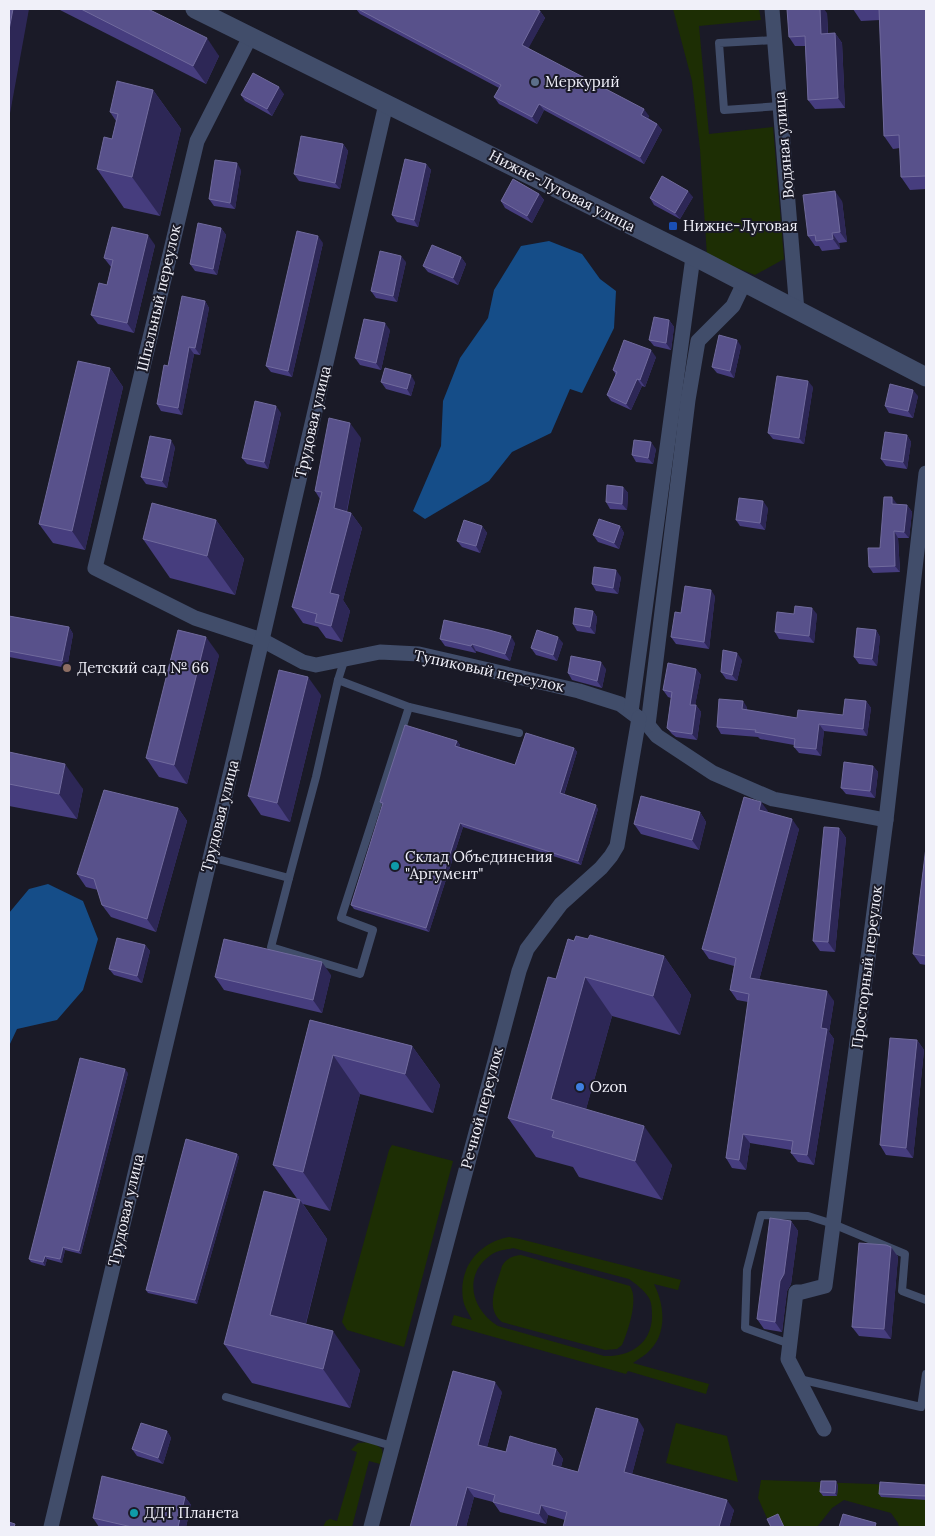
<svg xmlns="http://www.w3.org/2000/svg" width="935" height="1536" viewBox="0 0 935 1536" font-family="Lora,serif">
  <rect width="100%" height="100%" fill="#1a1a27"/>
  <g fill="#1d2e04" fill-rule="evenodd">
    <path d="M673,9H759L761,20L699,26L709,134L773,127L784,259L755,275L707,256L700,149L692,81Z"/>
    <path d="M392,1145L453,1161L404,1347L347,1330L342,1322L389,1150Z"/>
    <path d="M509,1237L520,1239L681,1280L678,1290L654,1284C665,1306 668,1336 646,1354C642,1357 637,1360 633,1363L709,1384L706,1394L628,1371L626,1374L451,1325L454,1315L472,1320C469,1313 464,1307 463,1299C458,1267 480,1242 509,1237ZM513,1248L629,1279C636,1284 644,1290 649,1298C652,1303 652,1311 652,1317C651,1345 629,1357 604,1356L498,1326C470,1309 462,1272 494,1253C499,1250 507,1250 513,1248Z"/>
    <path d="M521,1255L630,1286C639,1299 628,1331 622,1345L617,1349L605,1350L502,1322C484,1308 497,1284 502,1266C506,1258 513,1256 521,1255Z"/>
    <path d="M676,1423L727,1436L738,1482L666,1463Z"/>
    <path d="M372,1442L382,1449L383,1457L380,1464L369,1461L352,1527H323L326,1521L330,1519L337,1521L357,1452L351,1450L358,1443Z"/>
    <path d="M761,1480L926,1486V1527H899L898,1523L891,1513L844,1500L832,1508L817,1527H771L758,1498Z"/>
  </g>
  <g fill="#154d88">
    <path d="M549,241L582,254L600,279L616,291L614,328L582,393L570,389L551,433L512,452L489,481L425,519L413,511L441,446L443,401L460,358L488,318L494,290L521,246Z"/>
    <path d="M48,884L83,901L98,939L83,990L57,1020L17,1029L9,1046V913L29,889Z"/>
  </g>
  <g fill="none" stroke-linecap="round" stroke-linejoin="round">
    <g stroke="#414d6a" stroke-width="8">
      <path d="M775,40L719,43L724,110L780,106"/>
      <path d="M338,680L409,707L519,733"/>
      <path d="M210,857L289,878L271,947L360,974L373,930L341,918L409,707"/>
      <path d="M289,878L316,777L338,680L345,658"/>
      <path d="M790,1344L745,1328L747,1270L761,1215L808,1216L833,1224L905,1254L902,1291L926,1300"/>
      <path d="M799,1379L921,1407L926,1374"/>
      <path d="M226,1397L392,1446"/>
    </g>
    <g stroke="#414d6a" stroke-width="15">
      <path d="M772,9L797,311"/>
      <path d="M250,37L197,141L95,568L195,618L262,640L303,662L316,665L380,652L419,654L579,691L620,704L648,725L657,736L713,773L773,799L886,820"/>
      <path d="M631,712L693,257"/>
      <path d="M648,725L688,400L698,341L733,306L744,283"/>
      <path d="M824,1429L788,1359L796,1292H802L825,1286L886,820L926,473"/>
      <path d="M51,1527L262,640L386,104"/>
      <path d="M371,1527L519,971L527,949L561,904L601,868L611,856L617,846L639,718"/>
    </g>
    <path stroke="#414d6a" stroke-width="19" d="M195,9L701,260L926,377"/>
  </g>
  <g fill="#463d7e">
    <path d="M58,9H148L219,56L206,84Z"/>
    <path d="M356,9H535L540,11L545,18L528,48L649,116L648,118L657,124L662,130L644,164L544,110L537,124L499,104L494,97L499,88L360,14Z"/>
    <path d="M853,9H926V189L910,190L901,177L900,148L893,149L884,136L880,20L861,21Z"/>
    <path d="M827,13L828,33H835L842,43L845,108L815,109L808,100L805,46H795L789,37Z"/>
    <path d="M153,90L181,129L160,216L124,208L97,169L112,139L116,121L110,112Z"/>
    <path d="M284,94L272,116L245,101L241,95Z"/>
    <path d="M343,144L348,151L340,189L299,181L294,174Z"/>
    <path d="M426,164L431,170L418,227L397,222L392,215Z"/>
    <path d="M241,170L235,209L214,206L209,199Z"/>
    <path d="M539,194L544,200L532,223L505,208L501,201Z"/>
    <path d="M693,197L680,219L654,205L650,198Z"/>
    <path d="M842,201L847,242L839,243L840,249L822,251L819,246H815L808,236Z"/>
    <path d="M221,228L226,235L217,275L195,271L190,264Z"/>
    <path d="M323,243L292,377L271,372L266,366Z"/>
    <path d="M155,245L134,333L98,324L91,315L107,285L111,267L104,258Z"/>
    <path d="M461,257L466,264L458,285L428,272L423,266Z"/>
    <path d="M406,262L397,302L376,298L371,291Z"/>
    <path d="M205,301L209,308L200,355L194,354L182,415L161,411L157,404Z"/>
    <path d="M669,320L674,327L671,350L654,346L649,340Z"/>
    <path d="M390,330L381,370L360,365L355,358Z"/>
    <path d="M741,346L734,378L717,373L712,367Z"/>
    <path d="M656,357L645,387L642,386L631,410L611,401L607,395L616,375L613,370Z"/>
    <path d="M110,368L123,387L85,550L53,543L39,524Z"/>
    <path d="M381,382H415L411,396L386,389Z"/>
    <path d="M813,387L804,444L773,439L768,433Z"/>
    <path d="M918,396L913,418L889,413L885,406Z"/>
    <path d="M281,413L268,469L247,464L242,458Z"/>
    <path d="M907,435L911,442L907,469L886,466L881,459Z"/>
    <path d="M361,438L347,512L351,513L362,528L343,600L350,611L342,642L326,638L318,627L303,623L292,607L320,499L315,491Z"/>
    <path d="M175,447L167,488L146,484L141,477Z"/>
    <path d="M656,449L653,464L636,462L632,455Z"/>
    <path d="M623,487L628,493L627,510L610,509L606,502Z"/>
    <path d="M897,504L907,505L912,512L909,538H898L900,572L873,573L869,567L880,548Z"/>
    <path d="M768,508L765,530L740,526L736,520Z"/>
    <path d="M216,520L244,559L235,595L170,578L143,539Z"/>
    <path d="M482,526L487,533L480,553L462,547L457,541Z"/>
    <path d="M620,526L624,533L619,549L598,542L593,535Z"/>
    <path d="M621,577L618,594L596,591L592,584Z"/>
    <path d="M715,596L709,649L676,644L671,637L681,613Z"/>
    <path d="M593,611L597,617L595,634L577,631L573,624Z"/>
    <path d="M794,614H817L814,643L779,639L775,632Z"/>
    <path d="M9,616L69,627L73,634L67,668L9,657Z"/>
    <path d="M876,630L880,637L877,666L859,664L854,657Z"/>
    <path d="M440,639L515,643L510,661L476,651V653L445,646Z"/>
    <path d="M563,643L557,661L536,655L531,648Z"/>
    <path d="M219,655L187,784L159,777L146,758Z"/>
    <path d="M742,660L737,681L726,679L721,672Z"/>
    <path d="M606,669L602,688L572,680L568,673Z"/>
    <path d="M696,669L701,675L695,705H696L701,712L697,740L676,737L672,734L667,728L671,698L668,697L663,690Z"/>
    <path d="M321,695L290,822L261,815L248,796Z"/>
    <path d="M866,701L871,708L867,736L824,731L821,756L799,753L794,747V745L760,739L758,737L721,734L717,727L747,707V710L797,718L843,715Z"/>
    <path d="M457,741L460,745L459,747L515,765L574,748L577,752L564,795L598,809L581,865L463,827L429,932L354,909L351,905L383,805L380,802Z"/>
    <path d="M9,752L83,789L77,819L9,806Z"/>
    <path d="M873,766L878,772L875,798L846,794L841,788Z"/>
    <path d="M178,808L187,821L156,932L111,917L102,905L98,890L86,887L77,874Z"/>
    <path d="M768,811L767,812L799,829L759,980L834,1001L829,1032L834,1039L814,1165L798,1162L791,1153V1150L750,1143L746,1170L732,1168L726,1158L748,1002L737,1000L730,990L734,966L709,959L702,949Z"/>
    <path d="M700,812L706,822L699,850L641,834L634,824Z"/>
    <path d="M839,828L846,838L835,952L820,951L813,941Z"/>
    <path d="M926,847V965L920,964L913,954Z"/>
    <path d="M588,939L664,956L691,995L680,1035L612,1016L586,1109L672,1165L662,1200L579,1177L573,1167L536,1157L508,1118L556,979L574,941Z"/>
    <path d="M145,945L150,951L142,983L114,975L109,969Z"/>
    <path d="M331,975L322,1013L224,990L215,977Z"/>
    <path d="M310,1020L412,1046L440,1085L433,1113L360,1094L330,1211L303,1204L327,1239L306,1324L360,1370L350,1408L252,1383L224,1344L298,1200L273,1165Z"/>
    <path d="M917,1040L924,1050L913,1158L886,1155L880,1145Z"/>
    <path d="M128,1073L81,1254L65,1250L62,1263L47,1259L45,1266L31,1262L29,1259Z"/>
    <path d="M237,1154L239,1157L197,1304L148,1293L146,1290Z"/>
    <path d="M791,1221L798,1231L791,1284L787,1291L782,1332L764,1329L757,1319Z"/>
    <path d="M891,1247L898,1257L891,1339L859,1336L852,1327Z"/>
    <path d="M502,1392L487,1447L506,1452L556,1449L563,1459L561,1467L578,1472L644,1429L632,1474L734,1510L729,1527H563L565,1520L548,1515L546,1524L500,1512L493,1502L474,1497L466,1527H410Z"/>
    <path d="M167,1431L171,1438L163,1464L137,1456L132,1449Z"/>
    <path d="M838,1485L837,1496H823L820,1492Z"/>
    <path d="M926,1485V1500L881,1497L879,1494Z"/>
    <path d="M185,1497L191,1505L186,1527H99L93,1518Z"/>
  </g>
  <g fill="#2d2756">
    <path d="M13,9H29L9,119V30Z"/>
    <path d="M820,9H824L827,13L828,44L821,34Z"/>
    <path d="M540,11L545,18L527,51L522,45Z"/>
    <path d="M835,33L842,43L845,108L838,98Z"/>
    <path d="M207,38L219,56L206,84L193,66Z"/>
    <path d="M279,87L284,94L272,116L267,109Z"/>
    <path d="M153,90L181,129L160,216L132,177Z"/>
    <path d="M539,104L544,110L537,124L532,117Z"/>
    <path d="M644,109L649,116L646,122L641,115Z"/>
    <path d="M657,124L662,130L644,164L640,157Z"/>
    <path d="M343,144L348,151L340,189L335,183Z"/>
    <path d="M237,163L241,170L235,209L230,203Z"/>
    <path d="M426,164L431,170L418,227L414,220Z"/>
    <path d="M688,191L693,197L680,219L675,213Z"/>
    <path d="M835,191L842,201L847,242L840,232Z"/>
    <path d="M539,194L544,200L532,223L527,216Z"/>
    <path d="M221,228L226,235L217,275L213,269Z"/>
    <path d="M832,233L839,243L840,249L833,239Z"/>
    <path d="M148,235L155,245L134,333L127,323Z"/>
    <path d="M318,236L323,243L292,377L288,371Z"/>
    <path d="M401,256L406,262L397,302L393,296Z"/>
    <path d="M461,257L466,264L458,285L453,278Z"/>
    <path d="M205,301L209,308L200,355L195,348Z"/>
    <path d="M669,320L674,327L671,350L666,343Z"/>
    <path d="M385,323L390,330L381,370L376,363Z"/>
    <path d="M737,340L741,346L734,378L730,371Z"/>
    <path d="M189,347L194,354L182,415L178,408Z"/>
    <path d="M651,350L656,357L645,387L640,380Z"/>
    <path d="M110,368L123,387L85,550L72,531Z"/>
    <path d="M411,375L415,382L411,396L407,389Z"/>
    <path d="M637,379L642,386L631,410L626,404Z"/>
    <path d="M808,381L813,387L804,444L799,438Z"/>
    <path d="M913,390L918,396L913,418L908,411Z"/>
    <path d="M276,406L281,413L268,469L264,462Z"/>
    <path d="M350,423L361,438L344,524L334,508Z"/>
    <path d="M907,435L911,442L907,469L903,462Z"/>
    <path d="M171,440L175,447L167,488L162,481Z"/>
    <path d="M651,442L656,449L653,464L648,458Z"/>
    <path d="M623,487L628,493L627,510L622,504Z"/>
    <path d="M892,497L897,504H892Z"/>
    <path d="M763,501L768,508L765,530L760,523Z"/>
    <path d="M907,505L912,512L909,538L904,532Z"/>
    <path d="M351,513L362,528L343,600L350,611L342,642L331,626L330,593Z"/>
    <path d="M216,520L244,559L235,595L207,556Z"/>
    <path d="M482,526L487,533L480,553L476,546Z"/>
    <path d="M620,526L624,533L619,549L614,543Z"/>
    <path d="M894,531L898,538L900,572L895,566Z"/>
    <path d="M616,570L621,577L618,594L613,588Z"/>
    <path d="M711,590L715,596L709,649L704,642Z"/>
    <path d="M812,608L817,614L814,643L809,636Z"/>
    <path d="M593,611L597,617L595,634L590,627Z"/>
    <path d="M69,627L73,634L67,668L62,661Z"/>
    <path d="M876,630L880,637L877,666L872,659Z"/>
    <path d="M511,636L515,643L510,661L505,654Z"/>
    <path d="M206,637L219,655L187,784L174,765Z"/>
    <path d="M558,637L563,643L557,661L553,655Z"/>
    <path d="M472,644L476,651V653L471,646Z"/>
    <path d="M737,653L742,660L737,681L732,675Z"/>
    <path d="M601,662L606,669L602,688L597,681Z"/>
    <path d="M696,669L701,675L694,711L690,705Z"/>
    <path d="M308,677L321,695L290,822L277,803Z"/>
    <path d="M743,701L747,707L746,716L742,709Z"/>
    <path d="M866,701L871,708L867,736L863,729Z"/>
    <path d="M696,705L701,712L697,740L692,734Z"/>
    <path d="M819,724L824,731L821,756L816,749Z"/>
    <path d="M457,741L460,745L458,750L455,746Z"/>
    <path d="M574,748L577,752L563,797L560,793Z"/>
    <path d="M65,764L83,789L77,819L59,794Z"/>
    <path d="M873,766L878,772L875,798L870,791Z"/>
    <path d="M761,802L768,811L765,819L759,810Z"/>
    <path d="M596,805L598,809L581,865L578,861Z"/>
    <path d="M178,808L187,821L156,932L147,919Z"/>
    <path d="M700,812L706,822L699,850L692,840Z"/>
    <path d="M792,819L799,829L757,988L750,978Z"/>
    <path d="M460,823L463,827L429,932L426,928Z"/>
    <path d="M839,828L846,838L835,952L828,942Z"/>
    <path d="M145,945L150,951L142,983L137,976Z"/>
    <path d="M664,956L691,995L680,1035L653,996Z"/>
    <path d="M322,962L331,975L322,1013L313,1000Z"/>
    <path d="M585,977L612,1016L578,1138L551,1099Z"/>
    <path d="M827,991L834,1001L829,1032L834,1039L814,1165L807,1155L821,1028Z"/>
    <path d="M917,1040L924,1050L913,1158L906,1148Z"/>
    <path d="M412,1046L440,1085L433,1113L405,1074Z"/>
    <path d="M333,1055L360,1094L330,1211L303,1172Z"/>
    <path d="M125,1069L128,1073L81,1254L79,1251Z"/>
    <path d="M644,1126L672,1165L662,1200L635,1161Z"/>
    <path d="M743,1134L750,1143L746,1170L739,1160Z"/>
    <path d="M237,1154L239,1157L197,1304L195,1300Z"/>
    <path d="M300,1200L327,1239L298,1354L270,1315Z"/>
    <path d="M791,1221L798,1231L791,1284L787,1291L782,1332L775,1322L780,1281Z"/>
    <path d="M63,1247L65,1250L62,1263L60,1259Z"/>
    <path d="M891,1247L898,1257L891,1339L884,1329Z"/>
    <path d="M45,1256L47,1259L45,1266L43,1262Z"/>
    <path d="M333,1331L360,1370L350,1408L323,1369Z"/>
    <path d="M495,1382L502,1392L485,1455L478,1445Z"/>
    <path d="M638,1419L644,1429L630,1482L624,1472Z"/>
    <path d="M167,1431L171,1438L163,1464L158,1458Z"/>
    <path d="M556,1449L563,1459L559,1474L552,1465Z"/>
    <path d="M836,1481L838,1485L837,1496L835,1493Z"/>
    <path d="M467,1487L474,1497L466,1527H456Z"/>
    <path d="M185,1497L191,1505L186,1527H178Z"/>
    <path d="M727,1500L734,1510L729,1527H719Z"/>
    <path d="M541,1505L548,1515L546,1524L539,1514Z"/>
  </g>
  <g fill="#58518b" stroke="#706a9d">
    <path d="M9,9H13L9,30Z"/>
    <path d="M81,9H148L207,38L193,66Z"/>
    <path d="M358,9H535L540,11L522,45L644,109L641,115L657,124L640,157L539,104L532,117L494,97L501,85Z"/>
    <path d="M787,9H820L821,34L835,33L838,98L808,100L805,36L789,37Z"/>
    <path d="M879,9H926V176L901,177L899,135L884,136Z"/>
    <path d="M253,73L279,87L267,109L241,95Z"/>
    <path d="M117,81L153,90L132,177L97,169L104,137L112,139L118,114L110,112Z"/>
    <path d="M301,136L343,144L335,183L294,174Z"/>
    <path d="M405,159L426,164L414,220L392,215Z"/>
    <path d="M215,160L237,163L230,203L209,199Z"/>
    <path d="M662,176L688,191L675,213L650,198Z"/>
    <path d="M513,179L539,194L527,216L501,201Z"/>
    <path d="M835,191L840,232L832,233L833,239L816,241L815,235L808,236L803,195Z"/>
    <path d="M198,223L221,228L213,269L190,264Z"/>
    <path d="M112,227L148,235L127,323L91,315L99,283L107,285L113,260L104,258Z"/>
    <path d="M297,231L318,236L288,371L266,366Z"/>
    <path d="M432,245L461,257L453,278L423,266Z"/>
    <path d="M380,251L401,256L393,296L371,291Z"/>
    <path d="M182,296L205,301L195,348L189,347L178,408L157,404L164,365L168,366Z"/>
    <path d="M654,317L669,320L666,343L649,340Z"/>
    <path d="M364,319L385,323L376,363L355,358Z"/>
    <path d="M719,335L737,340L730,371L712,367Z"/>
    <path d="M624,340L651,350L640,380L637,379L626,404L607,395L617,372L613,370Z"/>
    <path d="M78,361L110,368L72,531L39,524Z"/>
    <path d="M385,368L411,375L407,389L381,382Z"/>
    <path d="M777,376L808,381L799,438L768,433Z"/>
    <path d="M890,384L913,390L908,411L885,406Z"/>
    <path d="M255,401L276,406L264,462L242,458Z"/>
    <path d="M329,418L350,423L334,508L351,513L330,593L339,595L331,626L315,622L317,614L292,607L322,492L315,491Z"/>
    <path d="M885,432L907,435L903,462L881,459Z"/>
    <path d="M150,436L171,440L162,481L141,477Z"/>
    <path d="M634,440L651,442L648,458L632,455Z"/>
    <path d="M607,485L623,487L622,504L606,502Z"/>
    <path d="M884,497H892V504L907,505L904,532L894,531L895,566L869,567L868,548H880Z"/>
    <path d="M739,498L763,501L760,523L736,520Z"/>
    <path d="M152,503L216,520L207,556L143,539Z"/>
    <path d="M599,519L620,526L614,543L593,535Z"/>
    <path d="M464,520L482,526L476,546L457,541Z"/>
    <path d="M594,567L616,570L613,588L592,584Z"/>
    <path d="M685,586L711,590L704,642L671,637L675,612L681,613Z"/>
    <path d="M795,606L812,608L809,636L775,632L777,612L794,614Z"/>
    <path d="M575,608L593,611L590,627L573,624Z"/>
    <path d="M9,616L69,627L62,661L9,651Z"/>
    <path d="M444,620L489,630L511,636L505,654L472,644L471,646L440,639Z"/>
    <path d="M857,628L876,630L872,659L854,657Z"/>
    <path d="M178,630L206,637L174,765L146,758Z"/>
    <path d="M537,630L558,637L553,655L531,648Z"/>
    <path d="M723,650L737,653L732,675L721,672Z"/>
    <path d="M571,656L601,662L597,681L568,673Z"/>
    <path d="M668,663L696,669L690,705H696L692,734L671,731L667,728L672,692L663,690Z"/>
    <path d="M279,670L308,677L277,803L248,796Z"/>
    <path d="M719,699L743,701L742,709L797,718L798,710L843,715L845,699L866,701L863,729L819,724L816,749L794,747L795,739L755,732L756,730L717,727Z"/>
    <path d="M405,725L457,741L455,746L515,765L526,733L574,748L560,793L596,805L578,861L460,823L426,928L351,905L383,803L380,802Z"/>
    <path d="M9,752L65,764L59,794L9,784Z"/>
    <path d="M844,762L873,766L870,791L841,788Z"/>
    <path d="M104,790L178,808L147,919L102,905L94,879L77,874Z"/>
    <path d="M641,796L700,812L692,840L634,824Z"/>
    <path d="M744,797L761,802L759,810L792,819L750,978L827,991L821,1028L827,1029L807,1155L791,1153L793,1141L743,1134L739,1160L726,1158L749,994L730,990L736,958L702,949Z"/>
    <path d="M824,827L839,828L828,942L813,941Z"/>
    <path d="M926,847V956L913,954Z"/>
    <path d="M590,935L664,956L653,996L585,977L551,1099L644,1126L635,1161L552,1137L554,1131L508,1118L548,977L556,979L568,939L574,941L576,936L588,939Z"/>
    <path d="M117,938L145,945L137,976L109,969Z"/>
    <path d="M224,939L322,962L313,1000L215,977Z"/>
    <path d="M310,1020L412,1046L405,1074L333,1055L303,1172L273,1165Z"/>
    <path d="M890,1038L917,1040L906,1148L880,1145Z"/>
    <path d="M80,1058L125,1069L79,1251L63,1247L60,1259L45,1256L43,1262L29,1259Z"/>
    <path d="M186,1139L237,1154L195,1300L146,1290Z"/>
    <path d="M264,1191L300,1200L270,1315L333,1331L323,1369L224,1344Z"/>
    <path d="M770,1218L791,1221L784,1274L780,1281L775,1322L757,1319Z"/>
    <path d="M859,1243L886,1245L891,1247L884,1329L852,1327Z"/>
    <path d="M453,1371L495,1382L478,1445L506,1452L510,1436L533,1443L556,1449L552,1465L578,1472L596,1408L638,1419L624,1472L727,1500L719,1527H563L567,1512L541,1505L539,1514L493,1502L495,1495L467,1487L456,1527H410Z"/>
    <path d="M141,1423L167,1431L158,1458L132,1449Z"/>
    <path d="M102,1476L185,1497L178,1527H132L93,1518Z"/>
    <path d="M821,1481H836L835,1493L820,1492Z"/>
    <path d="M880,1482L926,1485V1496L879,1494Z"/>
    <path d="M778,1514L784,1527H771L767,1519Z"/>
    <path d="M843,1514L876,1523L875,1527H839Z"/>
    <path d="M9,1522L15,1524L14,1527H9Z"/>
  </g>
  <circle fill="#5c6f8a" stroke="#1a1a27" stroke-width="2" cx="535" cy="82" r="5"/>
  <rect fill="#1a4fb4" stroke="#1a1a27" stroke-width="2" x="668" y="221" width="10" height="10" rx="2.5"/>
  <circle fill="#8d6e63" stroke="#1a1a27" stroke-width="2" cx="67" cy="668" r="5"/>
  <g fill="#0f9aa8" stroke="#1a1a27" stroke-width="2">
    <circle cx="395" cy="866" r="5"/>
    <circle cx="134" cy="1513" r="5"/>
  </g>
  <circle fill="#3f7fe0" stroke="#1a1a27" stroke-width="2" cx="580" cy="1087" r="5"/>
  <g text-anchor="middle" stroke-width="4" stroke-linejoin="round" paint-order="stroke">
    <g font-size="15" fill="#f0f0f9" stroke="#1a1a27" text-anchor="start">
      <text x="545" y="87">Меркурий</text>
      <text x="683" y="231">Нижне-Луговая</text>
      <text x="77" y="673">Детский сад № 66</text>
      <text x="405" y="862">Склад Объединения<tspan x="405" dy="17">"Аргумент"</tspan></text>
      <text x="590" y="1092">Ozon</text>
      <text x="144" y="1518">ДДТ Планета</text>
    </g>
    <g font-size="15" fill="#f0f0f9" stroke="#1a1a27">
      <text transform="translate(784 145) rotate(-95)" y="5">Водяная улица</text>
      <text transform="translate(562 191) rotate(27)" y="5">Нижне-Луговая улица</text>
      <text transform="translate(159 298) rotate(-77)" y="5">Шпальный переулок</text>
      <text transform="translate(313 422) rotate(-77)" y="5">Трудовая улица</text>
      <text transform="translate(489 671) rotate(12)" y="5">Тупиковый переулок</text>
      <text transform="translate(220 816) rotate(-76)" y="5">Трудовая улица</text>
      <text transform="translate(867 967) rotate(-83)" y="5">Просторный переулок</text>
      <text transform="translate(482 1108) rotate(-75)" y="5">Речной переулок</text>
      <text transform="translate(126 1210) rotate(-77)" y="5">Трудовая улица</text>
    </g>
  </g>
  <rect width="935" height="1536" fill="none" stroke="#f0f0f9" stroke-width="20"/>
</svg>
